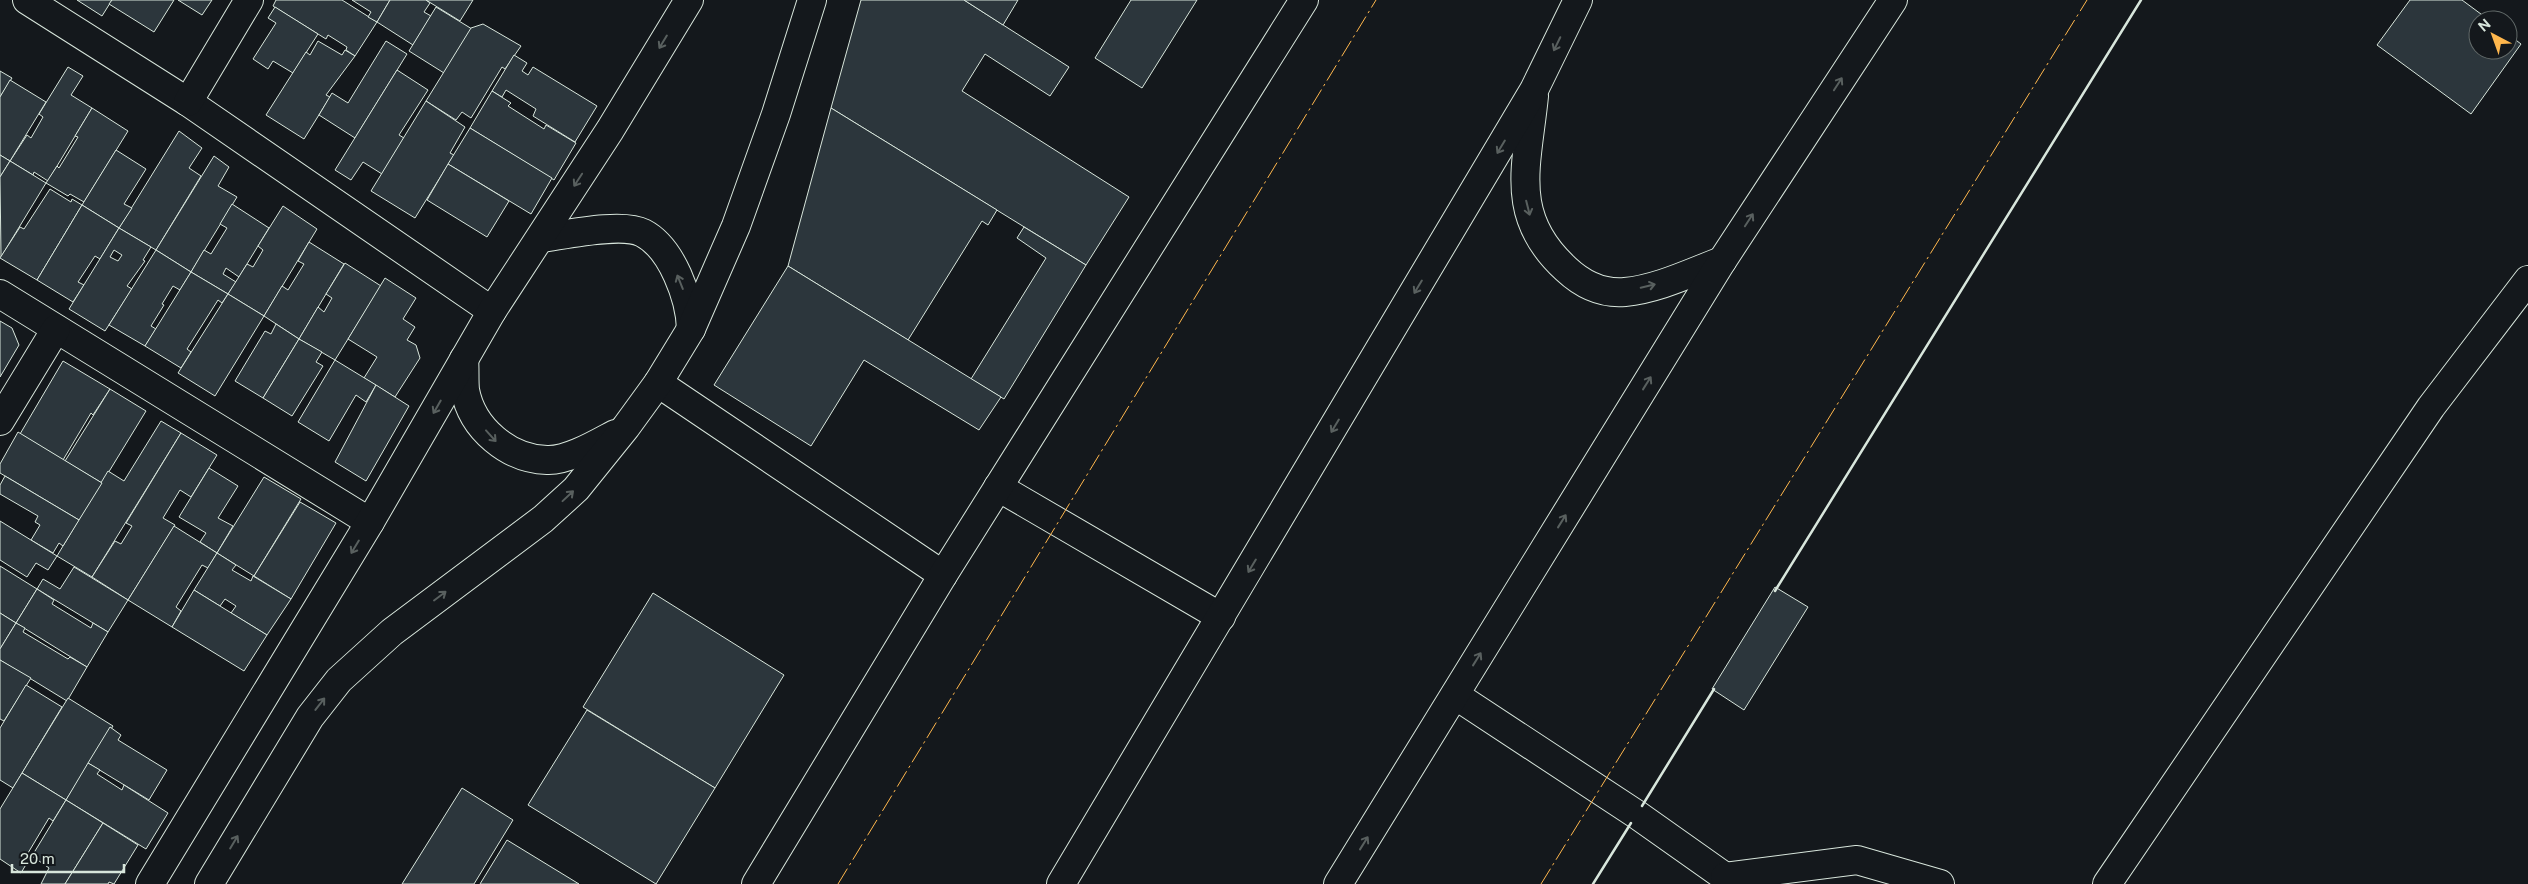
<svg xmlns="http://www.w3.org/2000/svg" width="2528" height="884" viewBox="0 0 2528 884" font-family="'Public Sans',sans-serif">
  <rect width="100%" height="100%" fill="#14181c"/>
  <g fill="#2c363c" stroke="#d8e6dc" fill-rule="evenodd">
    <path d="M77,0H112L102,16Z"/>
    <path d="M112,0H174L154,32L109,4Z"/>
    <path d="M178,0H212L202,15Z"/>
    <path d="M276,0H342L377,22L355,56L346,50L347,47L328,35L326,39L273,6Z"/>
    <path d="M352,0H390L377,22L368,17L371,12Z"/>
    <path d="M390,0H426L430,3L424,12L431,16L413,45L377,22Z"/>
    <path d="M426,0H473L460,21Z"/>
    <path d="M861,0H964L1069,67L1050,96L985,54L962,91L1129,197L1086,265L831,108Z"/>
    <path d="M964,0H1018L1003,25Z"/>
    <path d="M1131,0H1197L1142,88L1095,58Z"/>
    <path d="M2410,0H2462L2489,20H2478V50H2508V34L2521,44L2471,114L2377,45Z"/>
    <path d="M275,7L318,34L293,73L273,61L268,69L253,59L276,23L268,18Z"/>
    <path d="M436,7L472,29L444,73L409,51Z"/>
    <path d="M483,24L521,46L505,69L502,67L471,118L462,112L456,120L426,101L471,28Z"/>
    <path d="M318,41L342,55L345,50L355,56L326,95L330,97L304,139L266,115L306,52L310,55Z"/>
    <path d="M386,41L407,54L355,138L319,115L332,93L348,103Z"/>
    <path d="M514,55L527,63L522,71L528,75L533,67L597,106L575,142L533,116L536,109L506,90L502,97L492,91Z"/>
    <path d="M68,67L83,76L71,95L92,108L48,181L34,172L33,175L10,161L27,135L31,138L43,117L39,114Z"/>
    <path d="M397,70L428,90L399,135L404,138L382,174L363,162L351,180L335,170Z"/>
    <path d="M0,71L12,78L0,97Z"/>
    <path d="M10,80L46,102L10,161L0,155V97Z"/>
    <path d="M492,91L511,103L508,106L544,129L546,125L576,143L554,180L470,128Z"/>
    <path d="M426,101L465,127L450,153L454,155L415,218L371,191Z"/>
    <path d="M92,108L128,131L84,202L70,194L68,196L46,183L57,166L59,168L78,137L75,136Z"/>
    <path d="M831,108L997,210L988,225L982,221L908,340L788,266Z"/>
    <path d="M470,128L552,178L531,214L448,164Z"/>
    <path d="M179,131L202,148L189,168L201,176L156,250L119,228Z"/>
    <path d="M116,150L146,169L124,204L132,208L119,228L82,205Z"/>
    <path d="M0,155L10,161L0,177Z"/>
    <path d="M214,156L229,167L218,186L237,197L191,272L156,250Z"/>
    <path d="M10,161L46,183L1,257L0,177Z"/>
    <path d="M448,164L509,201L487,237L427,200Z"/>
    <path d="M50,189L71,202L72,199L82,205L37,280L0,258L20,227L24,229Z"/>
    <path d="M232,204L269,228L239,277L226,268L223,274L236,282L228,294L191,272L204,250L211,254L227,228L220,224Z"/>
    <path d="M82,205L119,228L100,259L95,256L78,282L84,285L73,302L37,280Z"/>
    <path d="M283,206L317,229L264,316L228,294L247,264L253,267L263,250L258,246Z"/>
    <path d="M1024,227L1086,265L1004,399L971,379L1046,258L1017,238Z"/>
    <path d="M119,228L151,247L143,260L145,261L127,286L132,289L105,331L69,309ZM114,250L122,255L118,261L110,257Z"/>
    <path d="M309,242L344,264L299,339L264,316L282,286L288,290L304,264L298,261Z"/>
    <path d="M156,250L191,272L180,290L173,286L162,304L164,305L151,326L156,329L145,346L109,325Z"/>
    <path d="M345,263L381,286L335,360L299,339L318,307L324,312L332,298L326,294Z"/>
    <path d="M788,266L1001,397L979,430L864,360L811,446L714,385Z"/>
    <path d="M191,272L228,294L222,303L218,300L187,349L191,352L181,368L145,346Z"/>
    <path d="M385,278L416,298L403,319L415,327L407,340L416,345L420,358L395,397L364,378L377,357L348,339Z"/>
    <path d="M228,294L264,316L215,396L178,373Z"/>
    <path d="M0,321L12,328L19,345L0,377Z"/>
    <path d="M276,324L299,339L263,398L235,381L265,331L271,334Z"/>
    <path d="M299,339L322,352L316,362L323,366L292,416L263,398Z"/>
    <path d="M335,360L376,385L366,402L356,395L329,441L298,422Z"/>
    <path d="M63,361L110,389L93,415L91,413L63,460L20,434Z"/>
    <path d="M376,385L409,406L366,481L335,462Z"/>
    <path d="M110,389L146,411L102,483L65,461Z"/>
    <path d="M161,421L181,433L92,577L57,556L108,471L124,481Z"/>
    <path d="M18,432L102,483L79,520L0,473V464Z"/>
    <path d="M181,433L217,455L191,497L180,490L163,518L175,525L128,600L92,577L115,541L121,544L132,526L126,523Z"/>
    <path d="M209,468L238,486L218,518L233,526L217,553L200,542L206,533L179,517Z"/>
    <path d="M5,476L79,520L63,546L59,543L53,553L31,540L40,525L35,522L38,516L0,494V485Z"/>
    <path d="M264,477L301,499L254,576L217,553Z"/>
    <path d="M300,502L336,523L291,599L254,576Z"/>
    <path d="M0,521L57,556L48,570L36,563L27,577L0,560Z"/>
    <path d="M174,526L217,553L208,568L202,565L176,607L181,611L172,627L128,600Z"/>
    <path d="M217,553L236,565L232,570L251,581L253,576L291,599L267,635L231,613L236,606L225,599L220,606L194,590Z"/>
    <path d="M0,566L37,589L16,623L0,613Z"/>
    <path d="M74,567L128,600L108,632L37,589L43,579L60,589Z"/>
    <path d="M1775,587L1808,607L1744,710L1712,689Z"/>
    <path d="M37,589L54,600L52,604L91,628L93,623L108,632L87,667L16,623Z"/>
    <path d="M194,590L267,635L244,671L172,627Z"/>
    <path d="M653,593L784,675L715,788L583,707Z"/>
    <path d="M0,613L16,623L0,649Z"/>
    <path d="M16,623L25,628L23,632L68,659L70,657L87,667L67,701L0,660V649Z"/>
    <path d="M0,660L31,678L4,721L0,719Z"/>
    <path d="M26,685L62,707L13,788L0,780V728Z"/>
    <path d="M68,698L113,726L66,800L22,773Z"/>
    <path d="M587,710L715,788L656,884L528,805Z"/>
    <path d="M110,727L121,735L118,740L167,770L149,800L88,763Z"/>
    <path d="M88,763L100,770L97,774L122,790L124,785L168,813L146,849L66,800Z"/>
    <path d="M22,773L66,800L53,821L49,818L28,853L31,856L21,873L0,859V809Z"/>
    <path d="M462,788L513,820L474,884H402Z"/>
    <path d="M66,800L103,823L65,884H41L49,868L32,856Z"/>
    <path d="M103,823L138,845L114,884L109,882L108,884H65Z"/>
    <path d="M507,840L579,884H480Z"/>
  </g>
  <g fill="none" stroke-linecap="round" stroke-linejoin="round">
    <g stroke="#d8e6dc" stroke-width="30">
      <g id="minor">
        <path d="M27,0L188,102L492,311"/>
        <path d="M188,102L249,0"/>
        <path d="M541,238C564,235 622,222 643,233C672,248 690,298 691,329"/>
        <path d="M0,294L370,522"/>
        <path d="M464,359C465,369 464,380 465,390C472,429 509,459 547,460C568,461 598,443 615,434"/>
        <path d="M658,383L943,575"/>
        <path d="M0,421L56,329"/>
        <path d="M998,487L1221,617"/>
        <path d="M1455,695L1636,814L1735,884"/>
        <path d="M1725,877L1857,860L1940,884"/>
        <path d="M150,884L370,522L492,311L610,130L689,0"/>
        <path d="M209,884L310,717L339,680L392,632L543,519L576,489L626,427L658,383L691,329L736,226L776,114L812,0"/>
        <path d="M756,884L943,575L1304,0"/>
        <path d="M2107,884L2431,407L2528,280"/>
      </g>
    </g>
    <g stroke="#d8e6dc" stroke-width="30">
      <g id="highway">
        <path d="M1534,96C1527,166 1508,216 1566,269C1582,284 1602,294 1625,292C1658,289 1692,272 1722,261"/>
        <path d="M1061,884L1534,90L1578,0"/>
        <path d="M1338,884L1722,261L1893,0"/>
      </g>
    </g>
    <use href="#minor" stroke="#14181c" stroke-width="28"/>
    <use href="#highway" stroke="#14181c" stroke-width="28"/>
    <g stroke="#d8e6dc" stroke-width="2.5">
      <path d="M1775,591L2141,0"/>
      <path d="M1642,806L1714,689"/>
      <path d="M1593,884L1631,823"/>
    </g>
    <g stroke="#ffb74d" stroke-width="1" stroke-dasharray="18 4 2.5 4" stroke-linecap="butt">
      <path d="M838,884L1376,0"/>
      <path d="M1541,884L2087,0"/>
    </g>
  </g>
  <defs><path id="oneway-shaft" d="M-6 0H5M1.5-3L5.5 0L1.5 3" fill="none" stroke-width="1.6" stroke-linecap="round" stroke-linejoin="round" transform="scale(1.25)"/></defs>
  <g stroke="#59605f">
    <use href="#oneway-shaft" transform="translate(663 42) rotate(121)"/>
    <use href="#oneway-shaft" transform="translate(1557 44) rotate(116)"/>
    <use href="#oneway-shaft" transform="translate(1838 84) rotate(-57)"/>
    <use href="#oneway-shaft" transform="translate(1501 147) rotate(121)"/>
    <use href="#oneway-shaft" transform="translate(578 180) rotate(123)"/>
    <use href="#oneway-shaft" transform="translate(1528 208) rotate(76)"/>
    <use href="#oneway-shaft" transform="translate(1749 220) rotate(-57)"/>
    <use href="#oneway-shaft" transform="translate(680 282) rotate(-112)"/>
    <use href="#oneway-shaft" transform="translate(1648 286) rotate(-13)"/>
    <use href="#oneway-shaft" transform="translate(1418 287) rotate(121)"/>
    <use href="#oneway-shaft" transform="translate(1647 383) rotate(-58)"/>
    <use href="#oneway-shaft" transform="translate(437 407) rotate(120)"/>
    <use href="#oneway-shaft" transform="translate(1335 426) rotate(121)"/>
    <use href="#oneway-shaft" transform="translate(491 436) rotate(48)"/>
    <use href="#oneway-shaft" transform="translate(568 496) rotate(-43)"/>
    <use href="#oneway-shaft" transform="translate(1562 521) rotate(-58)"/>
    <use href="#oneway-shaft" transform="translate(355 547) rotate(121)"/>
    <use href="#oneway-shaft" transform="translate(1252 566) rotate(121)"/>
    <use href="#oneway-shaft" transform="translate(440 596) rotate(-37)"/>
    <use href="#oneway-shaft" transform="translate(1477 659) rotate(-58)"/>
    <use href="#oneway-shaft" transform="translate(320 704) rotate(-52)"/>
    <use href="#oneway-shaft" transform="translate(234 842) rotate(-59)"/>
    <use href="#oneway-shaft" transform="translate(1364 843) rotate(-58)"/>
  </g>
  <g transform="translate(2493 35) rotate(319)"><circle r="24" fill="#14181c" stroke="#626a69"/>
  <path d="M0-4L9 19L0 12L-9 19Z" fill="#ffb74d"/>
  <text y="-8" font-size="14" font-weight="bold" text-anchor="middle" fill="#d8e6dc">N</text>
  </g>
  <path d="M12 864v8h112v-8" fill="none" stroke="#d8e6dc" stroke-width="2.5"/>
  <text x="20" y="864" font-size="15" fill="#d8e6dc" stroke="#14181c" stroke-width="4" paint-order="stroke">20 m</text>
</svg>
